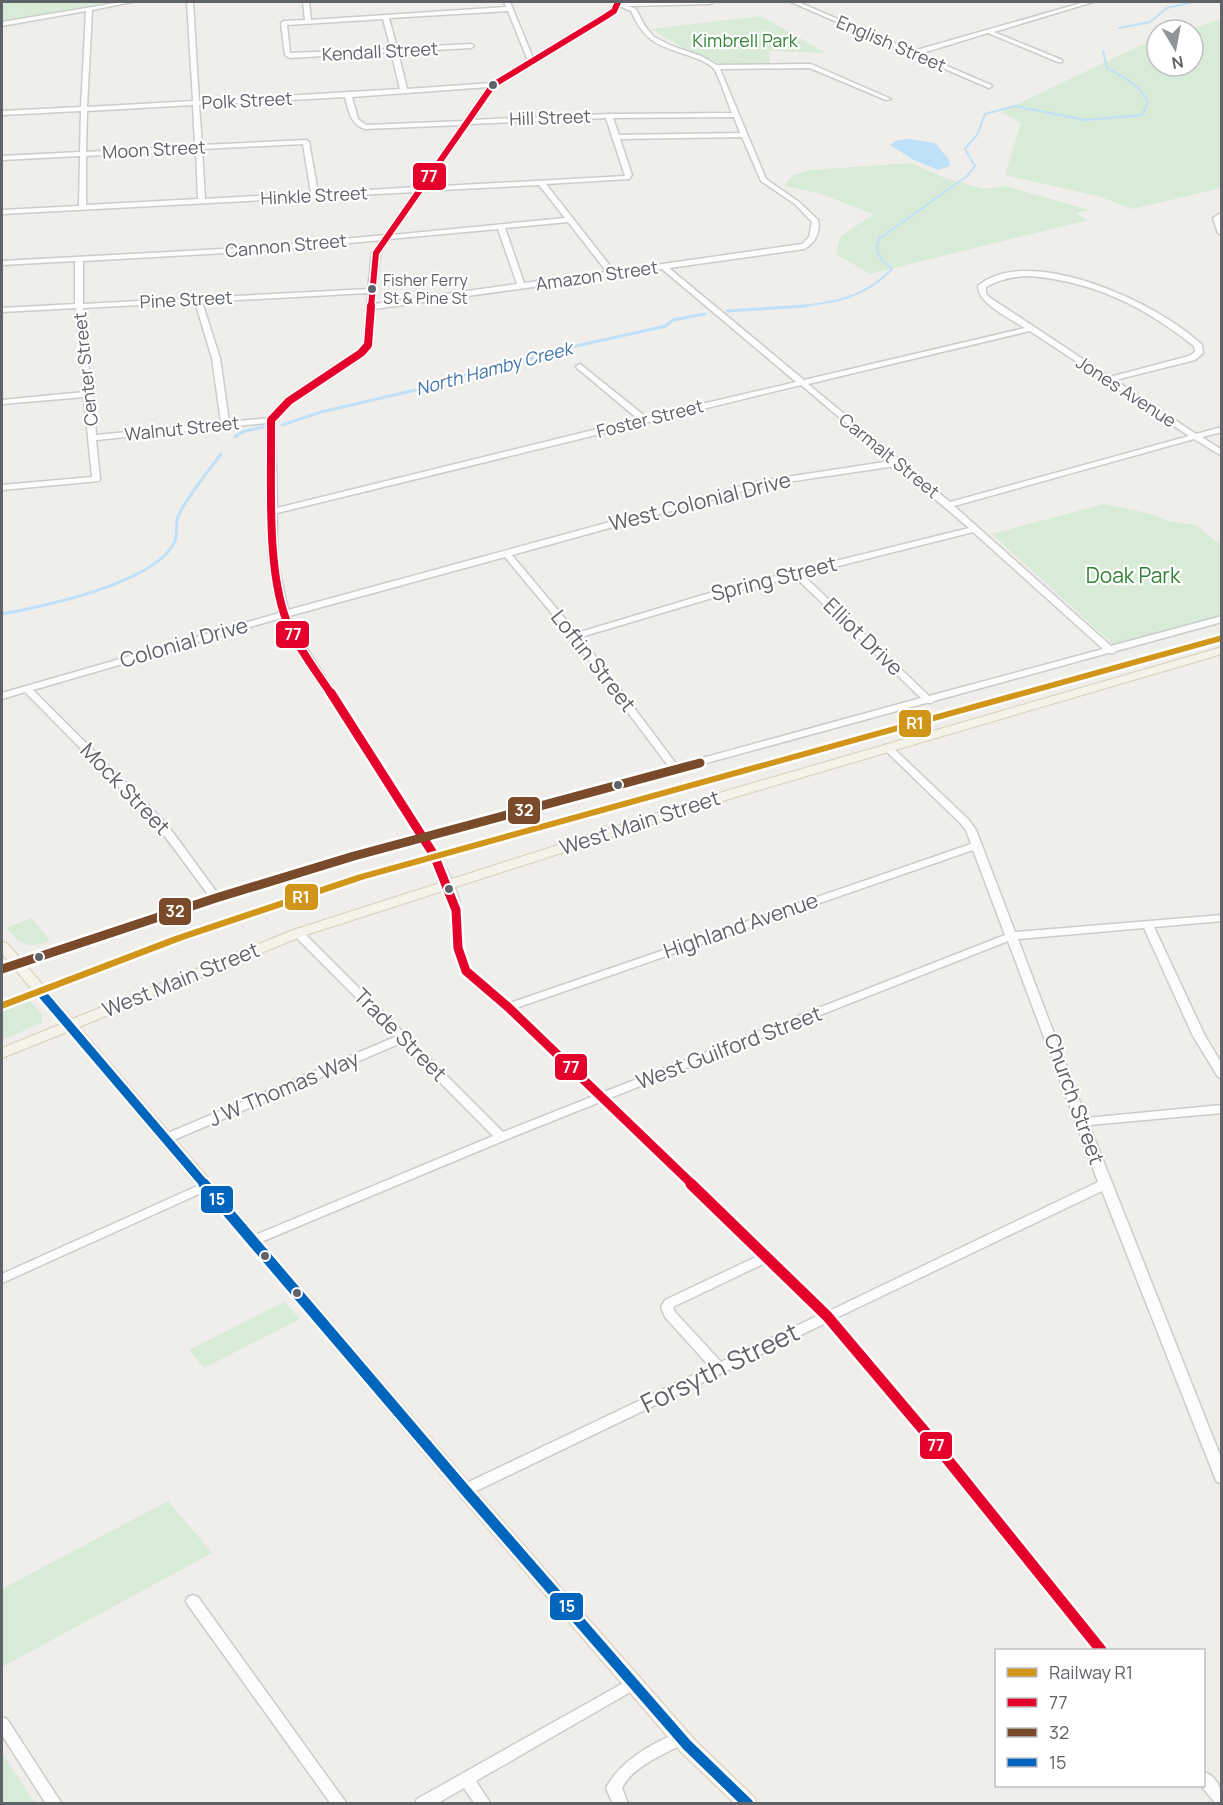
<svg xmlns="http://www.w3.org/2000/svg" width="1223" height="1805" viewBox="0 0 1223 1805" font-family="Manrope,sans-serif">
  <rect width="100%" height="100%" fill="#efeeea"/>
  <g fill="#d8ebd6">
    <path d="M2,2H129L2,24Z"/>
    <path d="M761,16L826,53L769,51L770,63L724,65L683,48L652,29Z"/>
    <path d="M1221,19V188L1132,209L1098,196L1005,175L1021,123L1001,112L1139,46L1157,40V66H1193V30H1188Z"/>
    <path d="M911,163L945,178L984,189L1006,186L1089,210L1076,213L1088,220L870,274L836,254L841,236L874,214L818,193L784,186L792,176L811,170Z"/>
    <path d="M1104,504L1147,513L1169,521L1196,525L1221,545V617L1118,649L992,534Z"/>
    <path d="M32,918L50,941C26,949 22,945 6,928Z"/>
    <path d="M29,1000L42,1015L41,1023L2,1040V1010Z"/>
    <path d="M284,1302L300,1319L204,1368L189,1350Z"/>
    <path d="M168,1501L212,1553L2,1667V1589Z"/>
    <path d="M2,1753L35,1803H2Z"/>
  </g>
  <path fill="#bfe0f9" d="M910,139L935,143L949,160L950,166L938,170L914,160L890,145L898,140Z"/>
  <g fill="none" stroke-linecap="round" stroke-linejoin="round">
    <g stroke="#bfe0f9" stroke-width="2">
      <path d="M1119,28L1150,22L1167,8L1193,2"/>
      <path d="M793,307C832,303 864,299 892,269C881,260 873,253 879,239L967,176L975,166L965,149L977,135L985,114L1015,106L1085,120L1142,115L1148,102C1140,85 1123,77 1107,68L1103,51"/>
    </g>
    <g stroke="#bfe0f9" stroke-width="3">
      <path d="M727,311L806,306"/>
      <path d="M282,425L321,412L420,389L468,374L506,367L558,350L666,326L673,320L705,314"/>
      <path d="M235,437L242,432L263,427"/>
      <path d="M2,614C45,606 150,584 173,545C179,536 174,523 179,514C190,493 207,473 221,454"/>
    </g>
    <g stroke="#cbcccc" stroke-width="3">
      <g id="minor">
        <path d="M122,2H132L92,10L87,107L193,101L187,2H193L199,101L400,89L391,52L290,58L285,55L281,23L284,21L305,20L303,2H309L311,20L506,7L504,2H510L533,58L611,10L615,2L623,3L713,2L710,4L628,6L636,9L645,26L654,37L672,46L701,56L717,65L811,64L891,99L886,100L810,68L720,69L766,179L799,202L818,220C821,232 815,243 804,249L669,268L804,380L1025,328C1011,319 978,304 978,286C1029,242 1162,305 1202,345L1203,353L1195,360L1115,380L1196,434L1222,427V432L1202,437L1222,450V456L1194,439L954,506L1111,646L1222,616V622L1116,651L1114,653H1108L934,701L932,703H926L681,770L679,772H673L429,839C441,858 458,887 461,910C464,929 459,952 471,969C476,977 501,995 510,1003L971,844L966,830L960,823L884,749L882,747L884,745H890L968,819L976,830L1015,932L1222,915V921L1154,927L1205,1036L1222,1064V1078L1218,1077L1193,1036L1144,928L1018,939L1086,1118L1222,1105V1113L1089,1125L1222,1460V1483L1217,1482L1215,1478L1102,1191L836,1318L936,1435L1106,1646L1108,1650H1093L926,1443L826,1323L470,1494L465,1495L460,1494L458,1490L460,1486L710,1367L665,1317L661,1307L665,1300L758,1256L600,1102L505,1140L256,1244H248L246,1241L248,1238L493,1136L401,1043L169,1142H161L159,1139L161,1136L395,1037L294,935L293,933L294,931H302L503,1132L594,1096L504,1009L462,973L453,948L451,910L447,896L429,855L420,841L220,900L2,972V966L210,897L158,827L25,692L2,699V693L279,613L269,560L267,423L96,440L100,479L99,481L2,490V485L92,477L84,397L2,404V400L84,392L76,308L2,312V308L75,304V261L2,265V261L261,247L385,235L415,192L2,214V210L79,206L80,156L2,160V156L80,152L81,111L2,115V111L81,107L86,11L2,26V22ZM619,6L631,11C647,48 665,46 698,59C703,61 710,64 714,69C720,78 727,101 732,113L609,114L472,120L495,86L607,18L616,12ZM508,11L528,61L492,83L407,89L398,52L471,48L474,46L471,44L397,48L389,18ZM383,19L391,49L290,53L287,25ZM488,87L465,121L366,125L358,119L352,97ZM345,97C349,111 350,124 365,129L462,125L418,187L318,193L309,142L306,140L202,145L199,105ZM193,105L195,146L86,152L87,111ZM734,117L740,133L619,135L613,118ZM606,118L625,176L425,187L469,124ZM742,137L761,181L795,204L812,222L809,237L802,244L614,271L546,184L629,179L632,175L620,139ZM303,144L311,193L205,199L202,149ZM196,150L198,199L86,205V156ZM539,185L565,218L392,235L422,191ZM568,222L607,272L524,283L505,228ZM498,229L517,284L374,304L380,253L389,239ZM382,240L372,253L368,289L83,304V261L261,251ZM662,269L796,382L646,417L580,364L576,366L577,368L638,419L277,508L275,420L292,403L364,355L372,345L374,309ZM1030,276C1095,282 1143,306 1194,346L1195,352L1189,356L1110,377L989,297L986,293V287C1000,279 1014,276 1030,276ZM368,293L364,345L358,351L286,399L269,418L229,422L220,358L202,302ZM195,302L212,358L221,423L96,435L93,394L91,392L83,308ZM1030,331L1189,436L950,502L808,384ZM801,385L891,461L760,481L288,610L277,560V513ZM896,466L969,528L723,589L577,633L512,555L761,486ZM973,532L1103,649L929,696L803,575ZM505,557L572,638L669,767L425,833L295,630L289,616ZM795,577L921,698L677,765L581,637L729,593ZM281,618L285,630L417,836L350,854L218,894L166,823L33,690ZM973,850L1005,935L604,1092L516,1008ZM1008,941L1098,1182L829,1311L610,1098ZM765,1263L819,1315L721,1362L675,1312L673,1307Z"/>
        <path d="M791,2H798L913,51L1085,2H1093L994,32L1062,60V62H1058L988,33L919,54L991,85L992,86L989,88Z"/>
        <path d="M1222,212V235L1218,233L1213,218Z"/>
        <path d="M206,1182L210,1183L212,1186L210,1189L2,1283V1274Z"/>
        <path d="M193,1595L198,1597L347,1804H331L188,1605L186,1601L188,1597Z"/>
        <path d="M634,1677L639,1679L641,1683L639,1687L476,1781L491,1804H475L464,1788L436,1804H415L417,1799Z"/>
        <path d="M2,1717L7,1719L62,1804H46L2,1735Z"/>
        <path d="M681,1732L686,1734L688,1738L686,1742C664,1755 634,1765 622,1788L628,1804H613L606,1788C620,1761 653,1742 681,1732Z"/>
        <path d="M1204,1772C1218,1777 1222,1790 1222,1804H1216L1201,1786H1204Z"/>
      </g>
    </g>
    <g stroke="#d7ceb8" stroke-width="2">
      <path id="major" d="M1222,647V654L739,796L303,936L79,1027L471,1485L694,1739L755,1798L757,1804H735L680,1751L459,1495L67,1032L2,1058V1048L61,1024L2,954V942L7,943L72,1019L293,930L729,790Z"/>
    </g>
    <use href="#minor" fill="#fdfcfc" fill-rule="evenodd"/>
    <use href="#major" fill="#f4f2e9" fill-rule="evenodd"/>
    <g stroke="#fff" stroke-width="9">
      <path id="bus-1-far3" d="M371,307L376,253L493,85L605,17L614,11L618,2"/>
    </g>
    <g stroke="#fff" stroke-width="11">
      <path id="bus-1-far2" d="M332,695C318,674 301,652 290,629C265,576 272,479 271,420L289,401L361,353L368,345L371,306"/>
    </g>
    <g stroke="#fff" stroke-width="14">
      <path id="bus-1-far1" d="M331,693L434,855L456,910L458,948L466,971L508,1007L693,1185"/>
    </g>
    <g stroke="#fff" stroke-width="16">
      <path id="bus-1" d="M691,1184L827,1316L931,1439L1101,1650"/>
    </g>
    <g stroke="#fff" stroke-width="14">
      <path id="bus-2" d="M2,969L216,898L354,856L700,763"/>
    </g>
    <g stroke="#fff" stroke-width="14">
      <path id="bus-3-far1" d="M43,995L205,1185"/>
    </g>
    <g stroke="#fff" stroke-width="16">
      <path id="bus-3" d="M204,1184L465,1490L687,1745L748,1804"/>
    </g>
    <use href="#bus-1-far3" stroke="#e4002b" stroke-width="6"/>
    <use href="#bus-1-far2" stroke="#e4002b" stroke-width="8"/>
    <use href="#bus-1-far1" stroke="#e4002b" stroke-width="9"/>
    <use href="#bus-1" stroke="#e4002b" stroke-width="11"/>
    <use href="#bus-2" stroke="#7a4b2a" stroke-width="9"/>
    <use href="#bus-3-far1" stroke="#0065bd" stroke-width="9"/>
    <use href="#bus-3" stroke="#0065bd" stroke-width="11"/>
    <g stroke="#fff" stroke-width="5">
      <path id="rail-1" d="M1222,635V641L365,879L183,940L2,1009V1002L175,936L357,875Z"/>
    </g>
    <use href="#rail-1" fill="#d1951a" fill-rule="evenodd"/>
  </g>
  <g fill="#5f6368" stroke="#fff" stroke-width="2">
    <circle cx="493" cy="85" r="5"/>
    <circle cx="372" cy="289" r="5"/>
    <circle cx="618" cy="785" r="5"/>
    <circle cx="449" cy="889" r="5"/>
    <circle cx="39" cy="957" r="5"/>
    <circle cx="265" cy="1256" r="5"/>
    <circle cx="297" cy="1293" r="5"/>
  </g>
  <g text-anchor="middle" stroke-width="4.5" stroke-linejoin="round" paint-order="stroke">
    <g font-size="16" fill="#5f6368" stroke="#fff" text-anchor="start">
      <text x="383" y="286">Fisher Ferry<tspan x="383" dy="18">St &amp; Pine St</tspan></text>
    </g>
    <g font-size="18" fill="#348238" stroke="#fff">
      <text x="745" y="47">Kimbrell Park</text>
    </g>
    <g font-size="18" fill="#5f6368" stroke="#fff">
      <text transform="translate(891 44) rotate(23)" y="6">English Street</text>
      <text transform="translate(380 52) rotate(-3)" y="6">Kendall Street</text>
      <text transform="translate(247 101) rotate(-3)" y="6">Polk Street</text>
      <text transform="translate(550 118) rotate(-2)" y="6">Hill Street</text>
      <text transform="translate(154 150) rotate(-3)" y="6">Moon Street</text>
      <text transform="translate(314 196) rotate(-3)" y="6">Hinkle Street</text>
      <text transform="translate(286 246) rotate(-5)" y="6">Cannon Street</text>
      <text transform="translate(597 276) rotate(-8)" y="6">Amazon Street</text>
      <text transform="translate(186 300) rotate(-3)" y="6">Pine Street</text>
      <text transform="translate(86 369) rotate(-96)" y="6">Center Street</text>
      <text transform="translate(1126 392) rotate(33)" y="6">Jones Avenue</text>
      <text transform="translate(650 419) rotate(-14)" y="6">Foster Street</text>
      <text transform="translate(182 429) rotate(-6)" y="6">Walnut Street</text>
      <text transform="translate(889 456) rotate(39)" y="6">Carmalt Street</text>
    </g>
    <g font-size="18" font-style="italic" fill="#4174aa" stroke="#fff">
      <text transform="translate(494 369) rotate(-15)" y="6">North Hamby Creek</text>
    </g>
    <g font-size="21" fill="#5f6368" stroke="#fff">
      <text transform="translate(700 502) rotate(-14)" y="7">West Colonial Drive</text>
      <text transform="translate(774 579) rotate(-14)" y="7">Spring Street</text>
      <text transform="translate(863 637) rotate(44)" y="7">Elliot Drive</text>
      <text transform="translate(184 643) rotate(-16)" y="7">Colonial Drive</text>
      <text transform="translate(593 661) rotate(52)" y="7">Loftin Street</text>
      <text transform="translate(125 789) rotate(46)" y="7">Mock Street</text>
      <text transform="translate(640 823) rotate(-18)" y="7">West Main Street</text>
      <text transform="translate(741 926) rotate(-19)" y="7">Highland Avenue</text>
      <text transform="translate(181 980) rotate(-22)" y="7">West Main Street</text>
      <text transform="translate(400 1035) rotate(45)" y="7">Trade Street</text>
      <text transform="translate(729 1048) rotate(-21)" y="7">West Guilford Street</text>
      <text transform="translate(284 1089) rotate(-23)" y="7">J W Thomas Way</text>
      <text transform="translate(1074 1099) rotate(70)" y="7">Church Street</text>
    </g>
    <g font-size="21" fill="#348238" stroke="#fff">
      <text x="1133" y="583">Doak Park</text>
    </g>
    <g font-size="26" fill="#5f6368" stroke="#fff">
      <text transform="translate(720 1368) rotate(-26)" y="9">Forsyth Street</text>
    </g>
  </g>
  <g stroke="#fff" stroke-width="2">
    <rect x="412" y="162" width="35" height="29" rx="6" fill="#e4002b"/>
    <rect x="275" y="620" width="35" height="29" rx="6" fill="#e4002b"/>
    <rect x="898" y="709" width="34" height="29" rx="6" fill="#d1951a"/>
    <rect x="507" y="796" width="34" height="29" rx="6" fill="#7a4b2a"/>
    <rect x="284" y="883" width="35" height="28" rx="6" fill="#d1951a"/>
    <rect x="158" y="897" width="34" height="29" rx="6" fill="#7a4b2a"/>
    <rect x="554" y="1053" width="34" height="28" rx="6" fill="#e4002b"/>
    <rect x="200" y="1185" width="34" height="29" rx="6" fill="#0065bd"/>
    <rect x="919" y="1431" width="34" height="29" rx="6" fill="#e4002b"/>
    <rect x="549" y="1592" width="35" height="29" rx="6" fill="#0065bd"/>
  </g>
  <g font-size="16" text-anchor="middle" font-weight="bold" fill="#fff">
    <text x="429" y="182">77</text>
    <text x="293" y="640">77</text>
    <text x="915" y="729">R1</text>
    <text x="524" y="816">32</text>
    <text x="301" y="903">R1</text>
    <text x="175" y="917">32</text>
    <text x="571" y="1073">77</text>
    <text x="217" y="1205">15</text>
    <text x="936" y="1451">77</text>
    <text x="567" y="1612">15</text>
  </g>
  <rect width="1223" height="1805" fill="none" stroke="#5f6368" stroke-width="6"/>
  <rect x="995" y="1649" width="210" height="138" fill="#ffffff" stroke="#bfc1c3" stroke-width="1.5"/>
  <rect x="1007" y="1668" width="30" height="9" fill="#d1951a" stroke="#bfc1c3" stroke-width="1.5"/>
  <text x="1049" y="1679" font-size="18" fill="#5f6368">Railway R1</text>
  <rect x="1007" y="1698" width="30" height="9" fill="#e4002b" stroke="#bfc1c3" stroke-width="1.5"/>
  <text x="1049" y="1709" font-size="18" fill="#5f6368">77</text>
  <rect x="1007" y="1728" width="30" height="9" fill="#7a4b2a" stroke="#bfc1c3" stroke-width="1.5"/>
  <text x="1049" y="1739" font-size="18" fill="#5f6368">32</text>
  <rect x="1007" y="1758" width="30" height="9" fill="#0065bd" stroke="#bfc1c3" stroke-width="1.5"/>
  <text x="1049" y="1769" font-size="18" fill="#5f6368">15</text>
  <g transform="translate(1175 48) rotate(170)"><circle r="28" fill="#ffffff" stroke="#bfc1c3" stroke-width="1.5"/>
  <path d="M0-4.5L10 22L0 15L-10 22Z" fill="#919496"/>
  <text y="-9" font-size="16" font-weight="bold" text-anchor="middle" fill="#5f6368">N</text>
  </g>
</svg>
